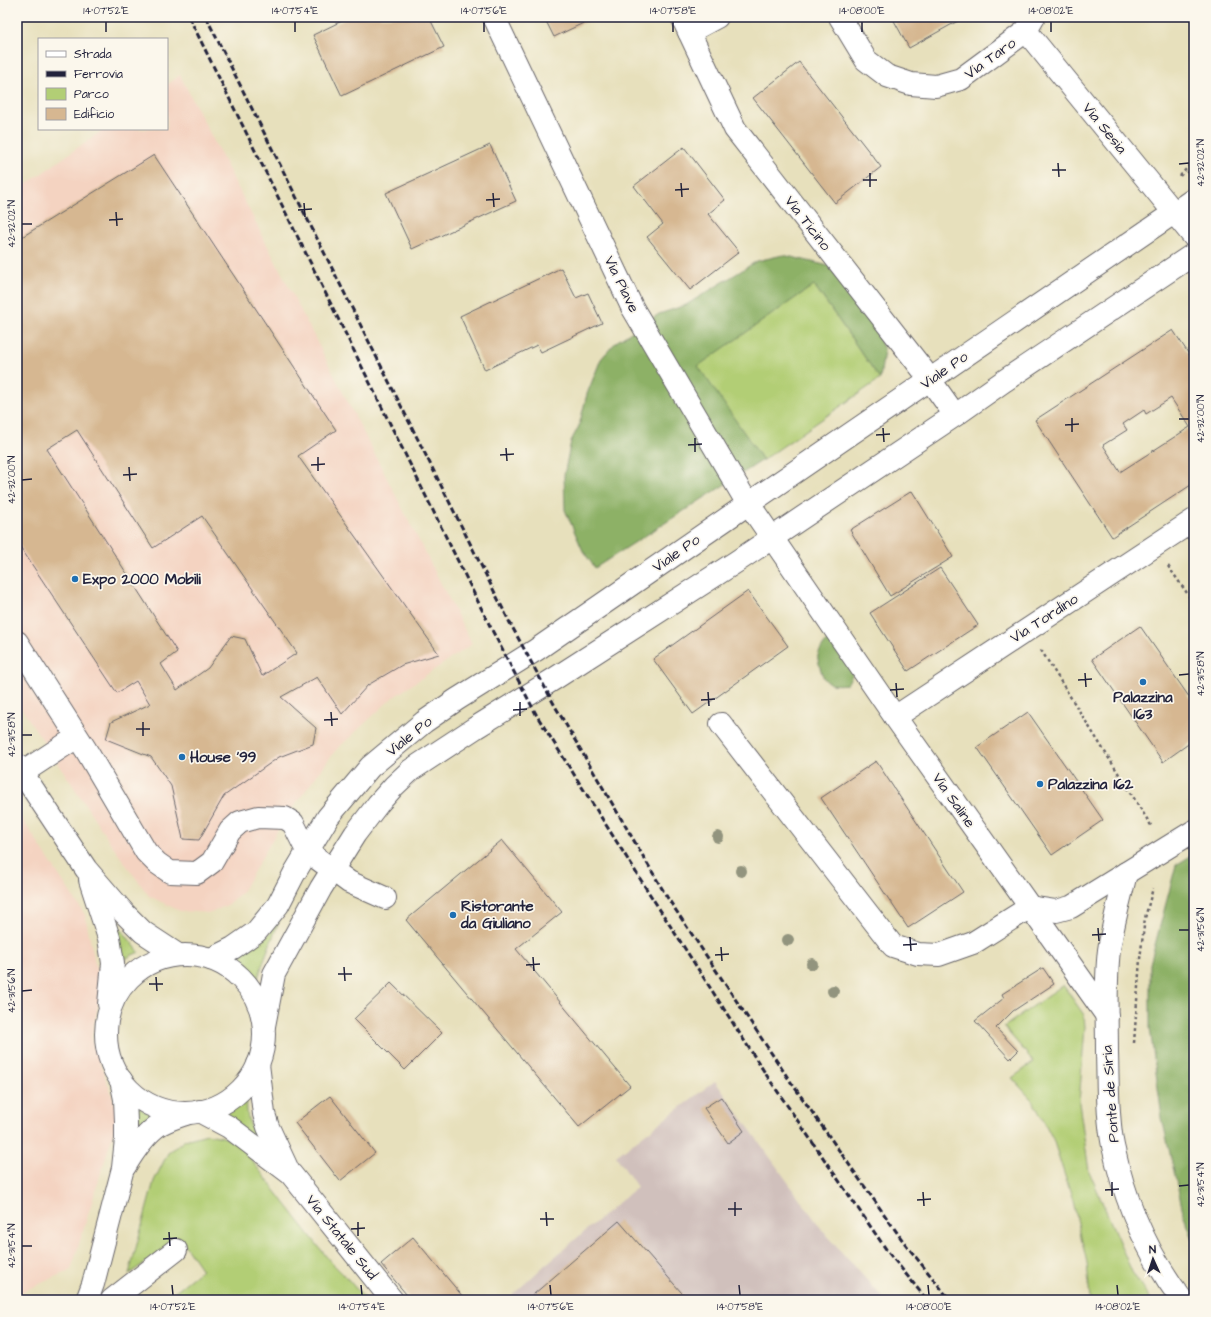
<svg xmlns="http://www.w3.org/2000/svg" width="1211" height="1317" viewBox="0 0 1211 1317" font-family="'Architects Daughter',sans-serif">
  <rect width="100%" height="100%" fill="#fbf7ec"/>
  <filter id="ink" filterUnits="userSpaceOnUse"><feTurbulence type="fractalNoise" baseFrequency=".025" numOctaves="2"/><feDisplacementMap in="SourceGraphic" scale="8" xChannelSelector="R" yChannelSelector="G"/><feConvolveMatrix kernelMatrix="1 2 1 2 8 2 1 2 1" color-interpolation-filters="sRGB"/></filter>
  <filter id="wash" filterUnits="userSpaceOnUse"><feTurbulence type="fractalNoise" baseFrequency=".012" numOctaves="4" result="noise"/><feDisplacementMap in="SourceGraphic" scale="16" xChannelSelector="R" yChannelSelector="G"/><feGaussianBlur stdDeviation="0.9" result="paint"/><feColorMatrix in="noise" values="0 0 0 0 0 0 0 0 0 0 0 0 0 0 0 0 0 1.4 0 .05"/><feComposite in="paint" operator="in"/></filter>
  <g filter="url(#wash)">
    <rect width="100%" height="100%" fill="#e7e0bc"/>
    <g fill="#f4d3c1">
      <path d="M180,75L472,644L391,699L335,751L285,818L242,892L229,904L211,913L180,911L149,896L113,847L60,766L17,702V191L104,129H167V85Z"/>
      <path d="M17,811L85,915L101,992L91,1039L119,1114L71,1270L17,1294Z"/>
    </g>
    <path fill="#d0c0bc" d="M715,1081L826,1235L885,1300H507L544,1266L637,1187L616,1156Z"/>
    <g fill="#b2ce75" stroke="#6a7858">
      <path d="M814,285L880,379L763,460L697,366Z"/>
      <path d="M103,909L122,930L139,952L130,956L121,962Z"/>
      <path d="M280,919L265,957L257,981L253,972L233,956L258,943L268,935Z"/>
      <path d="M1063,985L1084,1015L1085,1027L1079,1103L1089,1171L1132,1272L1151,1300H1090L1087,1263L1073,1201L1053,1139L1033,1101L1012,1078L1034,1062L1004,1027Z"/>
      <path d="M247,1097C246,1120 249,1123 259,1142L217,1113L232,1110Z"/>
      <path d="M132,1099L142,1110L160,1116L135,1137Z"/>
      <path d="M207,1134L223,1137L239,1144L329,1260L346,1277L366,1300H164L202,1270L180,1238L129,1274L154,1181L168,1153L185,1140Z"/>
    </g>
    <g fill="#8db166" stroke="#586a50">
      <path d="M783,255L829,266L873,322L884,350L880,379L814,285L698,366L763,460L595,568L583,551L565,510L564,475L571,441L579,426L587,394L601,359L616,342L659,314L686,305L757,261Z"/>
      <path d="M831,637L853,674L847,684C830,686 824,684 820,667C819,663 817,658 818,655C821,647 826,642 831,637Z"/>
      <path d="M1194,854V1241L1184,1216L1162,1118L1150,1028V964L1176,865Z"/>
    </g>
    <g id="blocks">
      <g fill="#d6b791" fill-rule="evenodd">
        <path d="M350,17H429L444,47L342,96L313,35Z"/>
        <path d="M544,17H596L554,37Z"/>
        <path d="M892,17H965L909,48Z"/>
        <path d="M799,62L881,167L835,203L753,98Z"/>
        <path d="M490,145L516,201L412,249L386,193Z"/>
        <path d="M684,147L725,200L708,214L739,252L690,290L647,237L663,224L634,186Z"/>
        <path d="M154,155L336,430L298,456L439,654L402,665L368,685L342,714L317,677L281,697L316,728L313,744L279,757L224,796L199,840L183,839L171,786L151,757L106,739L111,722L150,704L136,681L117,693L17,542V240ZM77,430L153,548L202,516L297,653L262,676L245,639L231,636L208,668L177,690L161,664L177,652L47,449Z"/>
        <path d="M561,268L576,298L588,293L602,323L541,352L537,345L485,370L460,316Z"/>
        <path d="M1173,330L1194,362V483L1112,537L1035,420ZM1171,398L1190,427L1120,472L1103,445L1127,430L1123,424L1144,410L1146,414Z"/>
        <path d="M912,491L953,557L890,596L850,530Z"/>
        <path d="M940,568L978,625L908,671L870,613Z"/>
        <path d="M748,591L788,646L693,714L653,659Z"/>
        <path d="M1140,626L1194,704V740L1163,762L1092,659Z"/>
        <path d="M1028,712L1103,820L1052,855L977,747Z"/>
        <path d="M876,761L963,892L908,928L821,798Z"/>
        <path d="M502,840L562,912L516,949L630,1086L579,1127L406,920Z"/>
        <path d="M1043,968L1054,984L1013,1011L996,1028L1018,1051L1010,1059L975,1021L1004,998L1002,994Z"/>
        <path d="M391,983L442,1033L405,1070L354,1019Z"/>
        <path d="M330,1096L375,1153L340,1181L295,1123Z"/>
        <path d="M721,1097L744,1131L728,1143L704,1108Z"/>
        <path d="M619,1221L688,1300H527Z"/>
        <path d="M413,1237L464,1298L462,1300H411L381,1264Z"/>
      </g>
    </g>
  </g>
  <g filter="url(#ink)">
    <use href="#blocks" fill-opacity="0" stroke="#676468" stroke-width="1"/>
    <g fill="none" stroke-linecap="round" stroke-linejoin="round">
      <g stroke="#676468" stroke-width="24">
        <g id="minor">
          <path d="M494,17L632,307L742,494L895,717L1030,907L1056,911L1071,907L1194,831"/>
          <path d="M682,17L735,129L923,370L955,415"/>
          <path d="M840,17L866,60L887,76L911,84L936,86L961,79L1026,31"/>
          <path d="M1034,17L1026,31L1194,237"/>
          <path d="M689,32L717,17"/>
          <path d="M17,642L86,750L146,852L157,863L170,872L197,873L212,862L230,831L240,822L258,817L285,818L293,823L307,851L349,882L385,898"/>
          <path d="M895,717L1194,520"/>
          <path d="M721,724L893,946L918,954L939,955L973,943L1030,907L1107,1016"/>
          <path d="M22,773L77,737"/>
          <path d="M1126,873C1120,899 1113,923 1109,950C1105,984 1107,1019 1107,1053C1108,1084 1107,1116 1113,1146C1125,1202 1148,1255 1182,1300"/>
          <path d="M211,959L233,948L256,932L278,905L294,874L328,817L370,767L424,722L456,700L536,650L748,504L1194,199"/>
          <path d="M264,1026L274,974L321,888L355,834L378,804L394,786L411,770L475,728L554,679L736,562L960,412L1004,381L1194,254"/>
          <path d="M125,1166C134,1151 143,1137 156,1127C165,1120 178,1117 188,1113"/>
          <path d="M87,1300L93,1284L123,1168L126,1139V1122L125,1099L121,1080"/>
          <path d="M112,1300L176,1250"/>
        </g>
      </g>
      <g stroke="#676468" stroke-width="24">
        <g id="major">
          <path d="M17,765L86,869L125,914L143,932L178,955"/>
          <path d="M90,880L109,938L113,963L109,1004"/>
          <circle cx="185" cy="1034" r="79"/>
          <path d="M258,1064L264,1114L268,1127L288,1170"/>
          <path d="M199,1111L229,1127L291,1174L392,1300"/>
        </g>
      </g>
      <g stroke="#676468" stroke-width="2.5" stroke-dasharray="3 3" stroke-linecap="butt">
        <path d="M1187,173L1194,170"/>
        <path d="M1180,176L1194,160"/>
        <path d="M1168,566L1194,603"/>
        <path d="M1041,650L1152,827"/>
        <path d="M1134,1043L1140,959L1145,918L1153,888"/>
      </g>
      <use href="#minor" stroke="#fff" stroke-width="22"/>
      <use href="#major" stroke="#fff" stroke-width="22"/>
      <g stroke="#22223b" stroke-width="3" stroke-dasharray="6 3" stroke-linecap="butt">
        <path d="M189,17L493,632L537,716L651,896L769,1079L888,1252L927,1300"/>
        <path d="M206,17L510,623L555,706L667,897L788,1078L903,1241L950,1300"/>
      </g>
    </g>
    <g fill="#92947e">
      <circle cx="718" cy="837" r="6"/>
      <circle cx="741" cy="871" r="6"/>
      <circle cx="788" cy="940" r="6"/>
      <circle cx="812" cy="964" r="6"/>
      <circle cx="833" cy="991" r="6"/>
    </g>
  </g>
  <path fill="none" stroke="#22223b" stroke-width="1.5" d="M106,22V32M295,22V32M484,22V32M673,22V32M862,22V32M1051,22V32M1058,163L1059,177M1179,164L1189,163M1052,170H1066M870,173V187M863,180H877M681,183L682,197M675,190L689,189M493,193L494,207M486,200L500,199M304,203L305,217M298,210L312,209M116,212L117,226M109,220L123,219M22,224H32M1072,418V432M1179,419H1189M1065,425L1079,424M883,428L884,442M876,435L890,434M695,438V452M688,445L702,444M506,448L507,461M500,455L514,454M318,457V471M311,465L325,464M129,467L130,481M123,475L137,474M22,480L32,479M1085,673L1086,687M1179,675L1189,674M1078,680L1092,679M896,683L897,697M890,690L904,689M708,692L709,706M701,700L715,699M520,702V716M513,710L527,709M331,712L332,726M324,720L338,719M143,722V736M136,729H150M22,735H32M1098,928L1099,941M1179,930H1189M1092,935L1106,934M910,937L911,951M903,945L917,944M721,947L722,961M715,955L729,954M533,957L534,971M526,965L540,964M344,967L345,981M338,974H352M156,977L157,991M149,984H163M22,991L32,990M1112,1182V1196M1179,1186L1189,1185M1105,1190L1119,1189M923,1192L924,1206M917,1200L931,1199M735,1202V1216M728,1209H742M546,1212L547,1226M540,1219H554M358,1222V1236M351,1229L365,1228M169,1232L170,1246M163,1239L177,1238M22,1246H32M172,1285L173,1295M361,1285L362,1295M550,1285L551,1295M739,1285L740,1295M928,1285L929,1295M1117,1285L1118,1295"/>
  <g fill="#1f6fb2" stroke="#fbf7ec" stroke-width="1.5">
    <circle cx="75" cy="579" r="4"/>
    <circle cx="1143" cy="682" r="4"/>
    <circle cx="182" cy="757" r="4"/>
    <circle cx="1040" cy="784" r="4"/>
    <circle cx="453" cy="915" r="4"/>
  </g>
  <g text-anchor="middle" stroke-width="3.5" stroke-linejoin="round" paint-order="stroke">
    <g font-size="15" fill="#22223b" stroke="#fbf7ec">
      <text transform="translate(990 58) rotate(-36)" y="5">Via Taro</text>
      <text transform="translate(1105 128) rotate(51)" y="5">Via Sesia</text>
      <text transform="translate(808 223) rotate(52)" y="5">Via Ticino</text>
      <text transform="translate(622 284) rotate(64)" y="5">Via Piave</text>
      <text transform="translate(944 370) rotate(-35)" y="5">Viale Po</text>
      <text transform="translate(676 553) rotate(-35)" y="5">Viale Po</text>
      <text transform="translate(1044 618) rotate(-33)" y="5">Via Tordino</text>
      <text transform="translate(409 736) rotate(-39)" y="5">Viale Po</text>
      <text transform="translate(954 800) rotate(55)" y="5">Via Saline</text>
      <text transform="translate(1110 1094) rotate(-94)" y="5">Ponte de Siria</text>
      <text transform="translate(342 1237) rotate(51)" y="5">Via Statale Sud</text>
    </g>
    <g font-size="15" font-weight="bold" fill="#22223b" stroke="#fbf7ec" text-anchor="start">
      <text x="83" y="584">Expo 2000 Mobili</text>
      <text x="1143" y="702" text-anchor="middle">Palazzina<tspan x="1143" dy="17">163</tspan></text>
      <text x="190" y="762">House '99</text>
      <text x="1048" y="789">Palazzina 162</text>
      <text x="461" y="911">Ristorante<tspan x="461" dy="17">da Giuliano</tspan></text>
    </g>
  </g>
  <rect width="1211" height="1317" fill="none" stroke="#fbf7ec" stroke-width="44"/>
  <rect x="38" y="38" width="130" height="92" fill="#fbf7ec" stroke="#a4a2a5"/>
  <rect x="46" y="51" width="20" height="6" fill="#ffffff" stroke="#a4a2a5"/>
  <text x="74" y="58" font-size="12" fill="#22223b">Strada</text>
  <rect x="46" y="71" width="20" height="6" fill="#22223b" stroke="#a4a2a5"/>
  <text x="74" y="78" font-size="12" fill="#22223b">Ferrovia</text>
  <rect x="46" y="88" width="20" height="12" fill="#b2ce75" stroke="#a4a2a5"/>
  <text x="74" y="98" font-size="12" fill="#22223b">Parco</text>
  <rect x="46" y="108" width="20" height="12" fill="#d6b791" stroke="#a4a2a5"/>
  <text x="74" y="118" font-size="12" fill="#22223b">Edificio</text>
  <g transform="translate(1153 1259) rotate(357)" stroke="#fbf7ec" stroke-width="3" paint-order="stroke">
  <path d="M0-3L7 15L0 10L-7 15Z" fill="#22223b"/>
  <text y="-6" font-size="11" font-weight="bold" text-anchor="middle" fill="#22223b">N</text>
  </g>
  <rect x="22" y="22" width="1167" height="1273" fill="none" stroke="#22223b" stroke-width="1.5"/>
  <g font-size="10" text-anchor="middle" fill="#22223b">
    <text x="106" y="14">14°07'52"E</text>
    <text x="295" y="14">14°07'54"E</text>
    <text x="484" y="14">14°07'56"E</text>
    <text x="673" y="14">14°07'58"E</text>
    <text x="862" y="14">14°08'00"E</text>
    <text x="1051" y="14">14°08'02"E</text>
    <text transform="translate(1200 163) rotate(-90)" y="4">42°32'02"N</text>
    <text transform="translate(11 224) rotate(-90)" y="4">42°32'02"N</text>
    <text transform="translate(1200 419) rotate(-90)" y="4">42°32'00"N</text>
    <text transform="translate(11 480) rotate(-90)" y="4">42°32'00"N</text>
    <text transform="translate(1200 674) rotate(-90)" y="4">42°31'58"N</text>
    <text transform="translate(11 735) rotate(-90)" y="4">42°31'58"N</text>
    <text transform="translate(1200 930) rotate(-90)" y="4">42°31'56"N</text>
    <text transform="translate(11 991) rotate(-90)" y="4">42°31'56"N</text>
    <text transform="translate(1200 1185) rotate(-90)" y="4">42°31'54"N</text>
    <text transform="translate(11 1246) rotate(-90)" y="4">42°31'54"N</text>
    <text x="173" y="1310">14°07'52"E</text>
    <text x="362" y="1310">14°07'54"E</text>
    <text x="551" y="1310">14°07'56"E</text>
    <text x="740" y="1310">14°07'58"E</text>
    <text x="929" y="1310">14°08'00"E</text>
    <text x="1118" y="1310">14°08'02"E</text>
  </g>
</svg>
